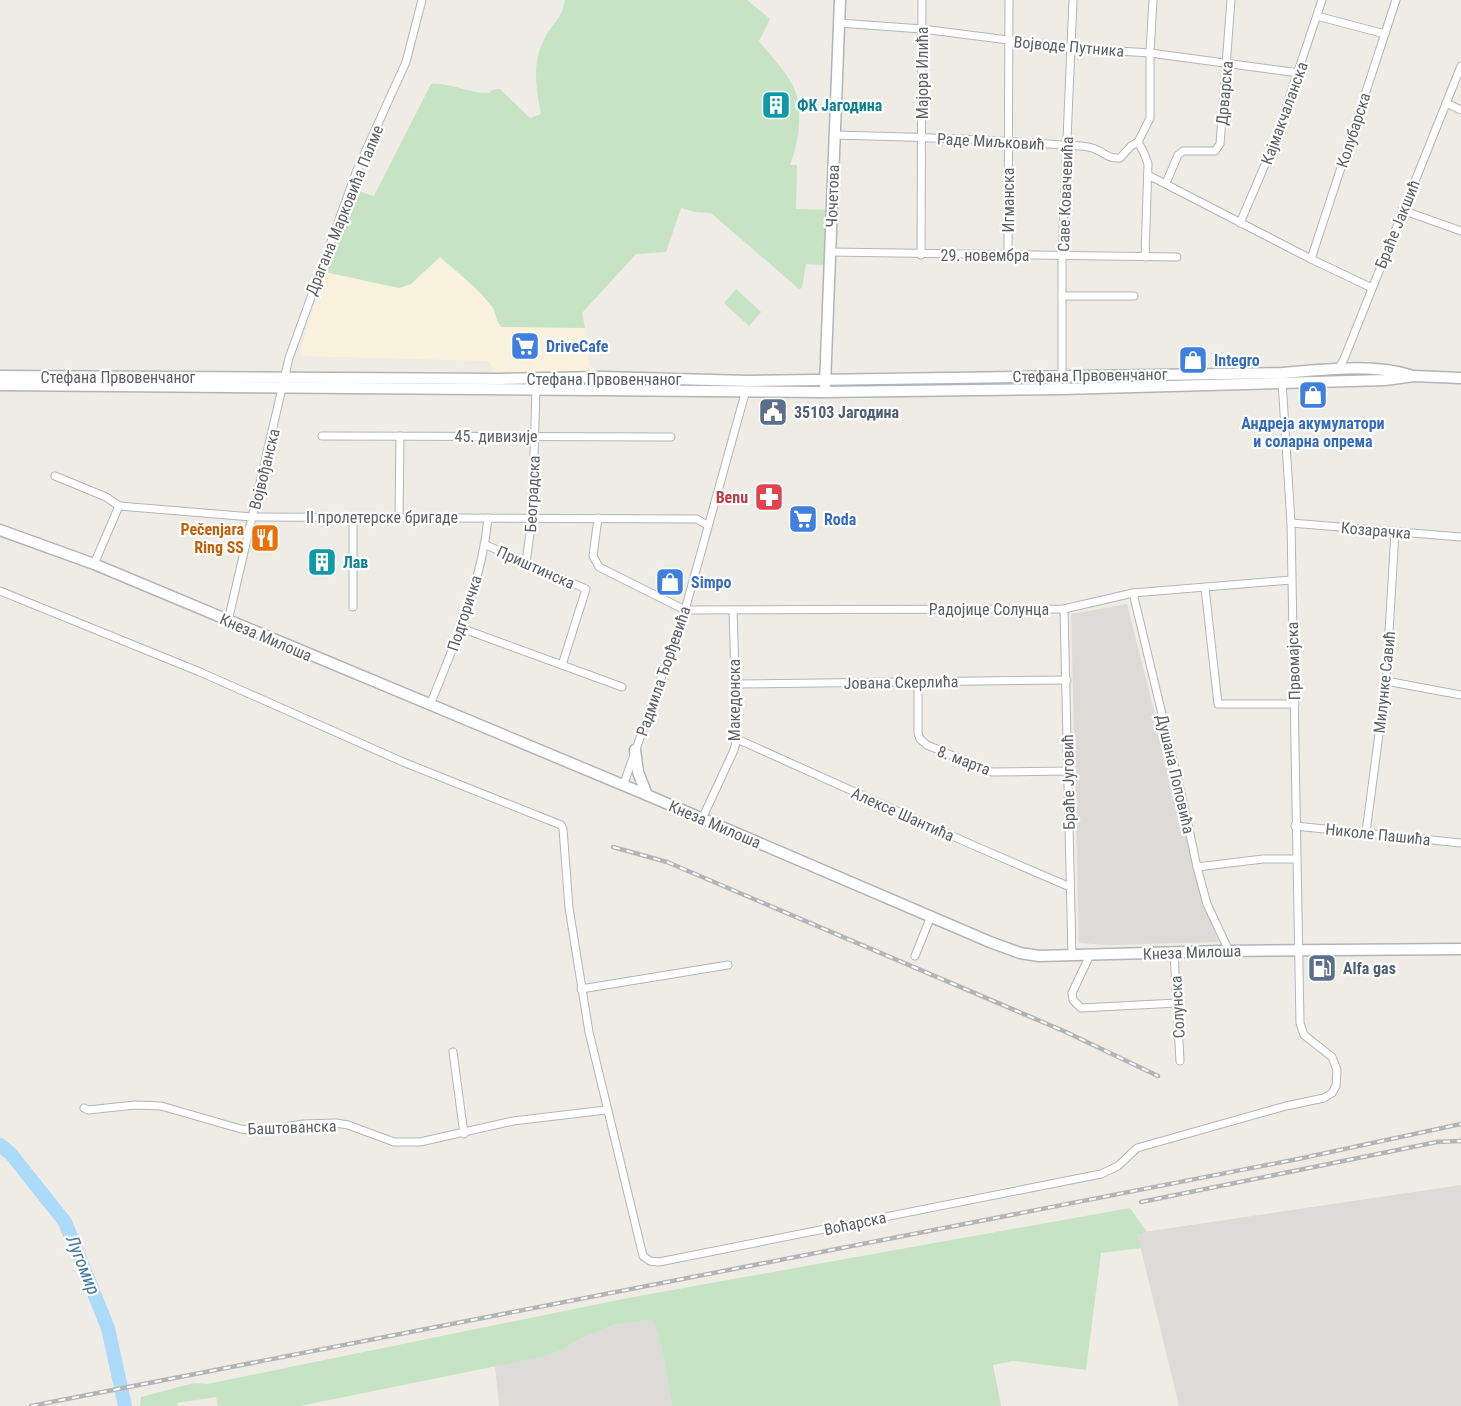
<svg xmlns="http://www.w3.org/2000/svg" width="1461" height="1406" viewBox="0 0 1461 1406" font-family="'Roboto Condensed',sans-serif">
  <rect width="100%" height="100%" fill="#eeece5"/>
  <path fill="#fbf2dd" d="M440,257L483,295L494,309L497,322L502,327L585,328L589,366L601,374L493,372L492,365L487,361L301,356L300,352L325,272L399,288L411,284Z"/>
  <g fill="#dddbd7">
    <path d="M1127,604L1202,901L1219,942L1107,945L1079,943L1071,614Z"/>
    <path d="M1461,1185V1406H1179L1137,1233Z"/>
    <path d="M651,1320L660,1337L672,1406H499L495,1366L562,1350L582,1338L613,1325Z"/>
  </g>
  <g fill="#c6e3c4">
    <path d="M565,0H747L770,19L759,41C770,55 785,70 793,86C804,109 799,142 790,165H797L796,209L828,210L826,265L806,264L802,288L799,289L711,213L695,212L681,208L666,252L636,254L582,313L585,328L502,327C495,321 497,314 492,307C478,288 458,273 440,257L411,284L399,288L325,272L358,191L374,196L431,84C451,82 469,94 489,93L492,90L500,89L530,118L541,114C536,87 531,62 546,36C555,20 561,20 565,0Z"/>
    <path d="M736,289L761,312L749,326L724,303Z"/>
    <path d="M1130,1208L1147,1232L1137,1234L1141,1248L1101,1253L1086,1370L1013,1361L993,1365L1001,1406H672L660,1337L651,1320L613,1325L582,1338L562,1350L540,1357L300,1406H218L216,1397L177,1403L178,1406H140L141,1397L194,1383L207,1384L628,1298Z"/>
  </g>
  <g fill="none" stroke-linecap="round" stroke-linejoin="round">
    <path stroke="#abdbf8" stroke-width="14" d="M0,1145L11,1154L65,1222L108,1328L125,1406"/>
    <g stroke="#b2b5b9" stroke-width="9">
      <g id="street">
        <path d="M1317,16L1385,34"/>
        <path d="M839,23L922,29L1071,48L1150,53L1299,73"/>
        <path d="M1446,103L1461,110"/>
        <path d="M835,135C911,137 987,139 1063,145C1073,146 1087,145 1095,149C1105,153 1108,159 1120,158L1131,146L1138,142"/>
        <path d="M1148,175L1311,259L1372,288"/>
        <path d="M1166,183L1178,155L1183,151H1215L1220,144L1231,0"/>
        <path d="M1402,210L1461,231"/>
        <path d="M1240,223L1273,146L1322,0"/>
        <path d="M830,252L1177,257"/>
        <path d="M921,255L922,0"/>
        <path d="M1008,255L1009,0"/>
        <path d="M1145,257L1148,164L1144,153L1138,142L1150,118V53L1153,0"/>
        <path d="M1311,259L1396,0"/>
        <path d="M1062,296H1134"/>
        <path d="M1338,369L1344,359L1461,66"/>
        <path d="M1062,378V255L1073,0"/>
        <path d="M322,436L671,437"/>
        <path d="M55,476L106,497L119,506"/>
        <path d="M353,517V607"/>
        <path d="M399,517L400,436"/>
        <path d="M598,518L593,556L599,567L685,610L1064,609L1133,593L1291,580"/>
        <path d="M1291,523L1461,537"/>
        <path d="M486,545L586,589L562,665"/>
        <path d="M526,563L532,518L536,390"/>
        <path d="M94,564L119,506L252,517L697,519L707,525"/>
        <path d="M1205,588L1218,704H1295"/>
        <path d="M0,591L200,672L403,762L561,825L563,829L569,908L589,1032L643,1256L650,1261L659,1262L1101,1174L1118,1166L1137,1148L1286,1106L1324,1098L1332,1093L1336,1086L1337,1070L1332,1057L1304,1035L1300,1023L1291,523L1282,381"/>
        <path d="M1133,593L1184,806L1197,867L1207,904L1229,951"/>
        <path d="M1064,609L1072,956"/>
        <path d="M228,621L289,358L357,170L406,62L422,0"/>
        <path d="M461,628L622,687"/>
        <path d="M1386,681L1461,695"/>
        <path d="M918,682V733L920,739L927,745L992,772L1068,771"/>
        <path d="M735,684L1067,680"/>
        <path d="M430,705C454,645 482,583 488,518"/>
        <path d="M737,739L977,847L1070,887"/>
        <path d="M623,786L685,610L746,390"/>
        <path d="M702,819L734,750L737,739L733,610"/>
        <path d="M1295,826L1461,843"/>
        <path d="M1366,832L1386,681L1395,532"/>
        <path d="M1197,867L1263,859H1296"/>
        <path d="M1174,953L1180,1061"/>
        <path d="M1090,955L1072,993L1073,1000L1081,1008L1177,1003"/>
        <path d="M915,956L931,916"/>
        <path d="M581,989L728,965"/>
        <path d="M453,1052L464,1134"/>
        <path d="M84,1108L88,1110L135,1105L161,1106L241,1129L260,1131L303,1124L336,1123L348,1125L394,1142H420L513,1121L606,1110"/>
      </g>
    </g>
    <g stroke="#b1b5b9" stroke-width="13">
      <g id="secondary">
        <path d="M0,376L499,379L602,377L748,381L1282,373C1324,370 1370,363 1410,375"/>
        <path d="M0,385L824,392L1061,389L1385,380L1414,376L1461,378"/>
        <path d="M825,385L840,0"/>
        <path d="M0,530L94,564L647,795L990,942L1020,953L1039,956L1221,951L1461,949"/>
        <path d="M635,750L638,772L647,795"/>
      </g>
    </g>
    <use href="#street" stroke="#fff" stroke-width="7"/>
    <use href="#secondary" stroke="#fff" stroke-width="10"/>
    <g stroke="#b3b4b4" stroke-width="4.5">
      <g id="rail">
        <path d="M613,847L667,862L1066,1032L1158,1076"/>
        <path d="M1141,1202L1437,1142L1461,1141"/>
        <path d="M31,1406L1298,1159L1461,1124"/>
      </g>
    </g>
    <use href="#rail" stroke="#fff" stroke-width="2" stroke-dasharray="7" stroke-linecap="butt"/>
  </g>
  <defs>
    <g id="building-square" transform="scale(1.5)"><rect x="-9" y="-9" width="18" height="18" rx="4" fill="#0f9aa8" stroke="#fff"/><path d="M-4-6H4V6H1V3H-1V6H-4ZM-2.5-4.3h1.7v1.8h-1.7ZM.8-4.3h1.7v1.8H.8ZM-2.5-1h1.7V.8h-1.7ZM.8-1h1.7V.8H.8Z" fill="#fff"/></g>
    <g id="supermarket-square" transform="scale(1.5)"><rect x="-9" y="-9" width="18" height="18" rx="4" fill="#3f7fe0" stroke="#fff"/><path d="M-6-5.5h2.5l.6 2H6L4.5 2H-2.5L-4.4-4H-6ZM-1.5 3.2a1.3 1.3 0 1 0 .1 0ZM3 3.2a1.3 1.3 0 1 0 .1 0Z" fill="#fff"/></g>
    <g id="shop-square" transform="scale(1.5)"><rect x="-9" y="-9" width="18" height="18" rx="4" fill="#3f7fe0" stroke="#fff"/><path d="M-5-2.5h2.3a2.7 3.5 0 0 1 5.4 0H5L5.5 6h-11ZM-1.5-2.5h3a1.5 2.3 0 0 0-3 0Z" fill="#fff"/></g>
    <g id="civic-square" transform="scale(1.5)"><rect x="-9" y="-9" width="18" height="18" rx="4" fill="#5c6f8a" stroke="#fff"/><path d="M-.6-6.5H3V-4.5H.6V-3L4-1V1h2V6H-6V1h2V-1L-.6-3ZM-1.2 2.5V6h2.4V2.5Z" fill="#fff"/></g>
    <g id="pharmacy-square" transform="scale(1.5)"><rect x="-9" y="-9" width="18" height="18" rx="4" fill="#e0444e" stroke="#fff"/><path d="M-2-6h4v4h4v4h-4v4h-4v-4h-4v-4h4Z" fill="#fff"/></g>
    <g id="restaurant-square" transform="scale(1.5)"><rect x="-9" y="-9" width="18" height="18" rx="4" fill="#e8710a" stroke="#fff"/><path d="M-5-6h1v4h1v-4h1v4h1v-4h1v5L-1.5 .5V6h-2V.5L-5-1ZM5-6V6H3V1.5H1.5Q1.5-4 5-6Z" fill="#fff"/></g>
    <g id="fuel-square" transform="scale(1.5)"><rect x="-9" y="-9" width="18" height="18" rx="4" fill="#5c6f8a" stroke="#fff"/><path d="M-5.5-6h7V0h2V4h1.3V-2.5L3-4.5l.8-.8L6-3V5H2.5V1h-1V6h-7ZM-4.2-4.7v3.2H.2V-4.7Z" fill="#fff"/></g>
  </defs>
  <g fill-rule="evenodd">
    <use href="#building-square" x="776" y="105"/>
    <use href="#supermarket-square" x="525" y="346"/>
    <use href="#shop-square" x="1193" y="360"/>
    <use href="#shop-square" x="1313" y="395"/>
    <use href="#civic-square" x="773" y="412"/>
    <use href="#pharmacy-square" x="769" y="497"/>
    <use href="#supermarket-square" x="803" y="519"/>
    <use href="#restaurant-square" x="265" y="538"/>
    <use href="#building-square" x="322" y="562"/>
    <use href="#shop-square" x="670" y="582"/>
    <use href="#fuel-square" x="1322" y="968"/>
  </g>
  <g text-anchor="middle" stroke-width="4.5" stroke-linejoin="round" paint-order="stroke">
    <g font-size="16" fill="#5d6164" stroke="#fff">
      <text transform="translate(1069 46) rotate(5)" y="6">Војводе Путника</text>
      <text transform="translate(922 73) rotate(-90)" y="6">Мајора Илића</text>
      <text transform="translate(1224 93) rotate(-85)" y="6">Дрварска</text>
      <text transform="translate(1284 113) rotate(-70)" y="6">Кајмакчаланска</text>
      <text transform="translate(1353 130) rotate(-72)" y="6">Колубарска</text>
      <text transform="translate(991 141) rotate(3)" y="6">Раде Миљковић</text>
      <text transform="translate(1065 194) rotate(-88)" y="6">Саве Ковачевића</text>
      <text transform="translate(832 196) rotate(-88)" y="6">Чочетова</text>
      <text transform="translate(1008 200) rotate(-90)" y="6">Игманска</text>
      <text transform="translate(344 210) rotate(-68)" y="6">Драгана Марковића Палме</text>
      <text transform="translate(1397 224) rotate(-68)" y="6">Браће Јакшић</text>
      <text x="985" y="261">29. новембра</text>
      <text transform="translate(1090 375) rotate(-1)" y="6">Стефана Првовенчаног</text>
      <text x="118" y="383">Стефана Првовенчаног</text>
      <text x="604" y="385">Стефана Првовенчаног</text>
      <text x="496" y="442">45. дивизије</text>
      <text transform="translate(264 469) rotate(-76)" y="6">Војвођанска</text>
      <text transform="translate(532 494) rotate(-87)" y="6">Београдска</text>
      <text x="382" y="523">II пролетерске бригаде</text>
      <text transform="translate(1376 530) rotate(5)" y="6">Козарачка</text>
      <text transform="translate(536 567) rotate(24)" y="6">Приштинска</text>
      <text x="989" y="615">Радојице Солунца</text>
      <text transform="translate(464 613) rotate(-72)" y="6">Подгоричка</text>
      <text transform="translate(266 637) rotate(23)" y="6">Кнеза Милоша</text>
      <text transform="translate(1293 661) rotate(-92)" y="6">Првомајска</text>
      <text transform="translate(663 671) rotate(-71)" y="6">Радмила Ђорђевића</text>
      <text transform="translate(901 682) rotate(-1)" y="6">Јована Скерлића</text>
      <text transform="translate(1384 682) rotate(-84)" y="6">Милунке Савић</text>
      <text transform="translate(734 700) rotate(-90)" y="6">Македонска</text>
      <text transform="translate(964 760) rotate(21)" y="6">8. марта</text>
      <text transform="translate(1176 774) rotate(77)" y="6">Душана Поповића</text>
      <text transform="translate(1068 782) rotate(-91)" y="6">Браће Југовић</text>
      <text transform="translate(903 814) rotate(24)" y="6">Алексе Шантића</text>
      <text transform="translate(715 824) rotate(23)" y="6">Кнеза Милоша</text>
      <text transform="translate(1378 834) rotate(6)" y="6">Николе Пашића</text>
      <text transform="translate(1192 952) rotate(-2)" y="6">Кнеза Милоша</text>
      <text transform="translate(1177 1007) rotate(-93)" y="6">Солунска</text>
      <text transform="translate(292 1127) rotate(-2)" y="6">Баштованска</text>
      <text transform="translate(855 1223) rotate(-12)" y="6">Воћарска</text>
    </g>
    <g font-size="16" font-weight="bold" fill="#0d838f" stroke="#fff" text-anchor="start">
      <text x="797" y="111">ФК Јагодина</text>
      <text x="343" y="568">Лав</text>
    </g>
    <g font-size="16" font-weight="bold" fill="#366cbe" stroke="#fff" text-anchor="start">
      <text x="546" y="352">DriveCafe</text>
      <text x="1214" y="366">Integro</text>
      <text x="1313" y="429" text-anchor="middle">Андреја акумулатори<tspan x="1313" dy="18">и соларна опрема</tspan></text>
      <text x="824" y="525">Roda</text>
      <text x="691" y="588">Simpo</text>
    </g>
    <g font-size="16" font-weight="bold" fill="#4e5e75" stroke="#fff" text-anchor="start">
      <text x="794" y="418">35103 Јагодина</text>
      <text x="1343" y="974">Alfa gas</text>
    </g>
    <g font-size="16" font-weight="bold" fill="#be3a42" stroke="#fff" text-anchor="end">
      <text x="748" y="503">Benu</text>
    </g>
    <g font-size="16" font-weight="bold" fill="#c56008" stroke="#fff" text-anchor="end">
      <text x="244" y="535">Pečenjara<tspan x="244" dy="18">Ring SS</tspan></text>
    </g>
    <g font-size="18" font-style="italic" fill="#4677a1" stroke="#fff">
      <text transform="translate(83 1265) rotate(68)" y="6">Лугомир</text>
    </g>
  </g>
</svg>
